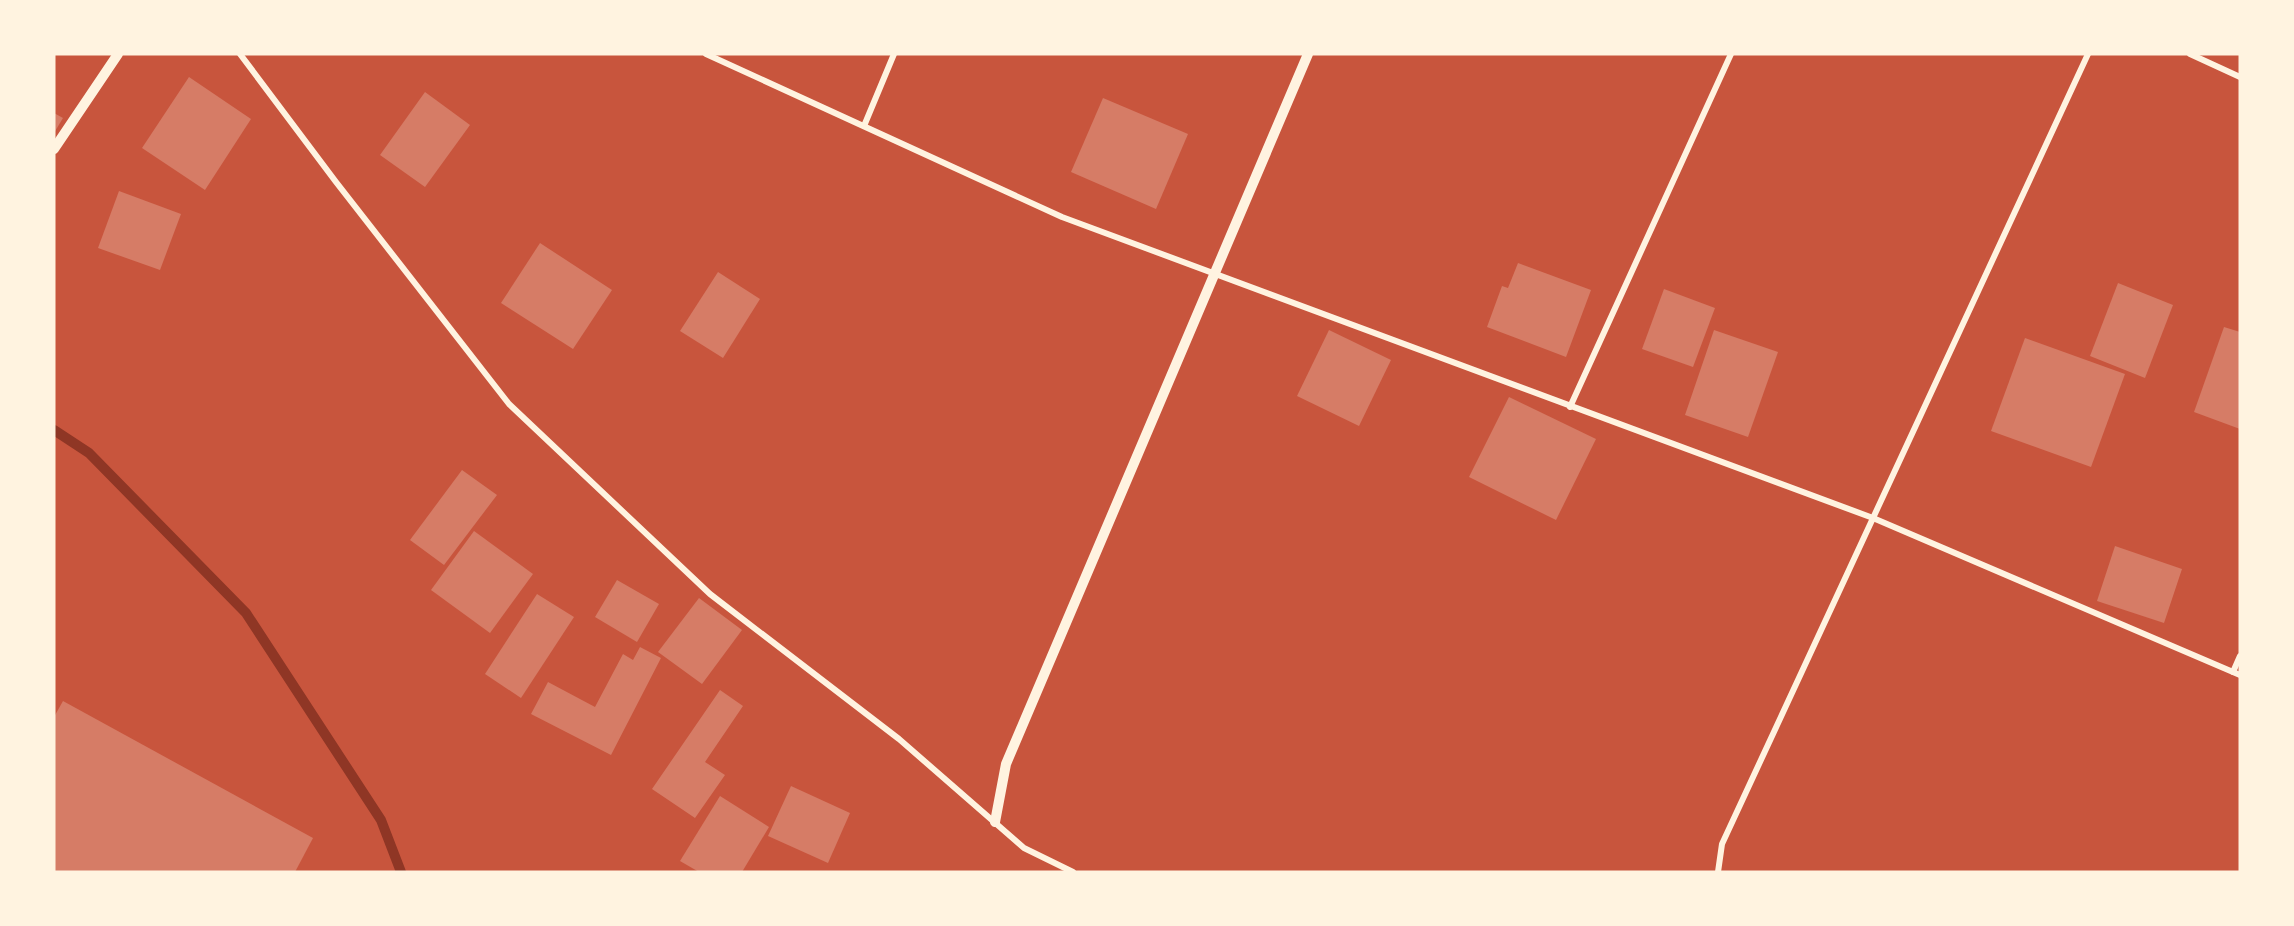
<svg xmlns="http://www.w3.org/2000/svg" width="2294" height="926" viewBox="0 0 2294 926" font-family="Quicksand,sans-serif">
  <rect width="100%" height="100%" fill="#c8553d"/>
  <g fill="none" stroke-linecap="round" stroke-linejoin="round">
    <path stroke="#8f3625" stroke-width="10" d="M54,430L89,453L246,613L381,820L401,872"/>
  </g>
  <g fill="#d67c66">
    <path d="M189,77L251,119L205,190L142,148Z"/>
    <path d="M425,92L470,125L425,187L380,155Z"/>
    <path d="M1103,98L1188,134L1156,209L1071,172Z"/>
    <path d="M54,113L63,118L54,133Z"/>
    <path d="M119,191L181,214L160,270L98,248Z"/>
    <path d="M540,243L612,290L573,349L501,303Z"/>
    <path d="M1518,263L1591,290L1566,357L1487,327L1502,286L1508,288Z"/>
    <path d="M718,272L760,299L723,358L680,331Z"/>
    <path d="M2118,283L2173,305L2145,378L2090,356Z"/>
    <path d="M1664,289L1715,308L1693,367L1642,349Z"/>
    <path d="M2224,327L2240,332V429L2194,412Z"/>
    <path d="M1329,330L1391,360L1359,426L1297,396Z"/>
    <path d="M1714,330L1778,352L1748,437L1685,415Z"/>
    <path d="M2025,338L2125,374L2091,467L1991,431Z"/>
    <path d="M1509,397L1596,439L1556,520L1469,477Z"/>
    <path d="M462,470L497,495L444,565L410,540Z"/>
    <path d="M474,531L533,574L490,633L431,590Z"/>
    <path d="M2115,546L2182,569L2164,623L2097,601Z"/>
    <path d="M617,580L659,604L637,642L595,617Z"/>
    <path d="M537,594L574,617L521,698L485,674Z"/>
    <path d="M699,598L742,630L702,684L658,652Z"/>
    <path d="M640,647L661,658L611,755L531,714L548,682L595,707L623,654L633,660Z"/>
    <path d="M720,690L743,706L705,762L725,775L695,818L652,789Z"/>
    <path d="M63,701L313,838L295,872H54V717Z"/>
    <path d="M791,786L850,813L828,863L768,836Z"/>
    <path d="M720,796L769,827L742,872H699L680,861Z"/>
  </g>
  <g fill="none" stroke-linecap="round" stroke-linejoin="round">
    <g stroke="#fff3e0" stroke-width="6">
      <path d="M240,54L336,182L509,404L710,594L899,739L1024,848L1073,872"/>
      <path d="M706,54L1062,217L1873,518L2240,675"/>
      <path d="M2190,54L2240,77"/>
      <path d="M864,126L894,54"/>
      <path d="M1570,407L1731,54"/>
      <path d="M2233,672L2240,656"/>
      <path d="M1718,872L1722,844L2088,54"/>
    </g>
    <g stroke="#fff3e0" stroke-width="10">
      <path d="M54,149L118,54"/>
      <path d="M995,822L1006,764L1308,54"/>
    </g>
  </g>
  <rect width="2294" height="926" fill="none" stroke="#fff3e0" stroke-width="111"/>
</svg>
